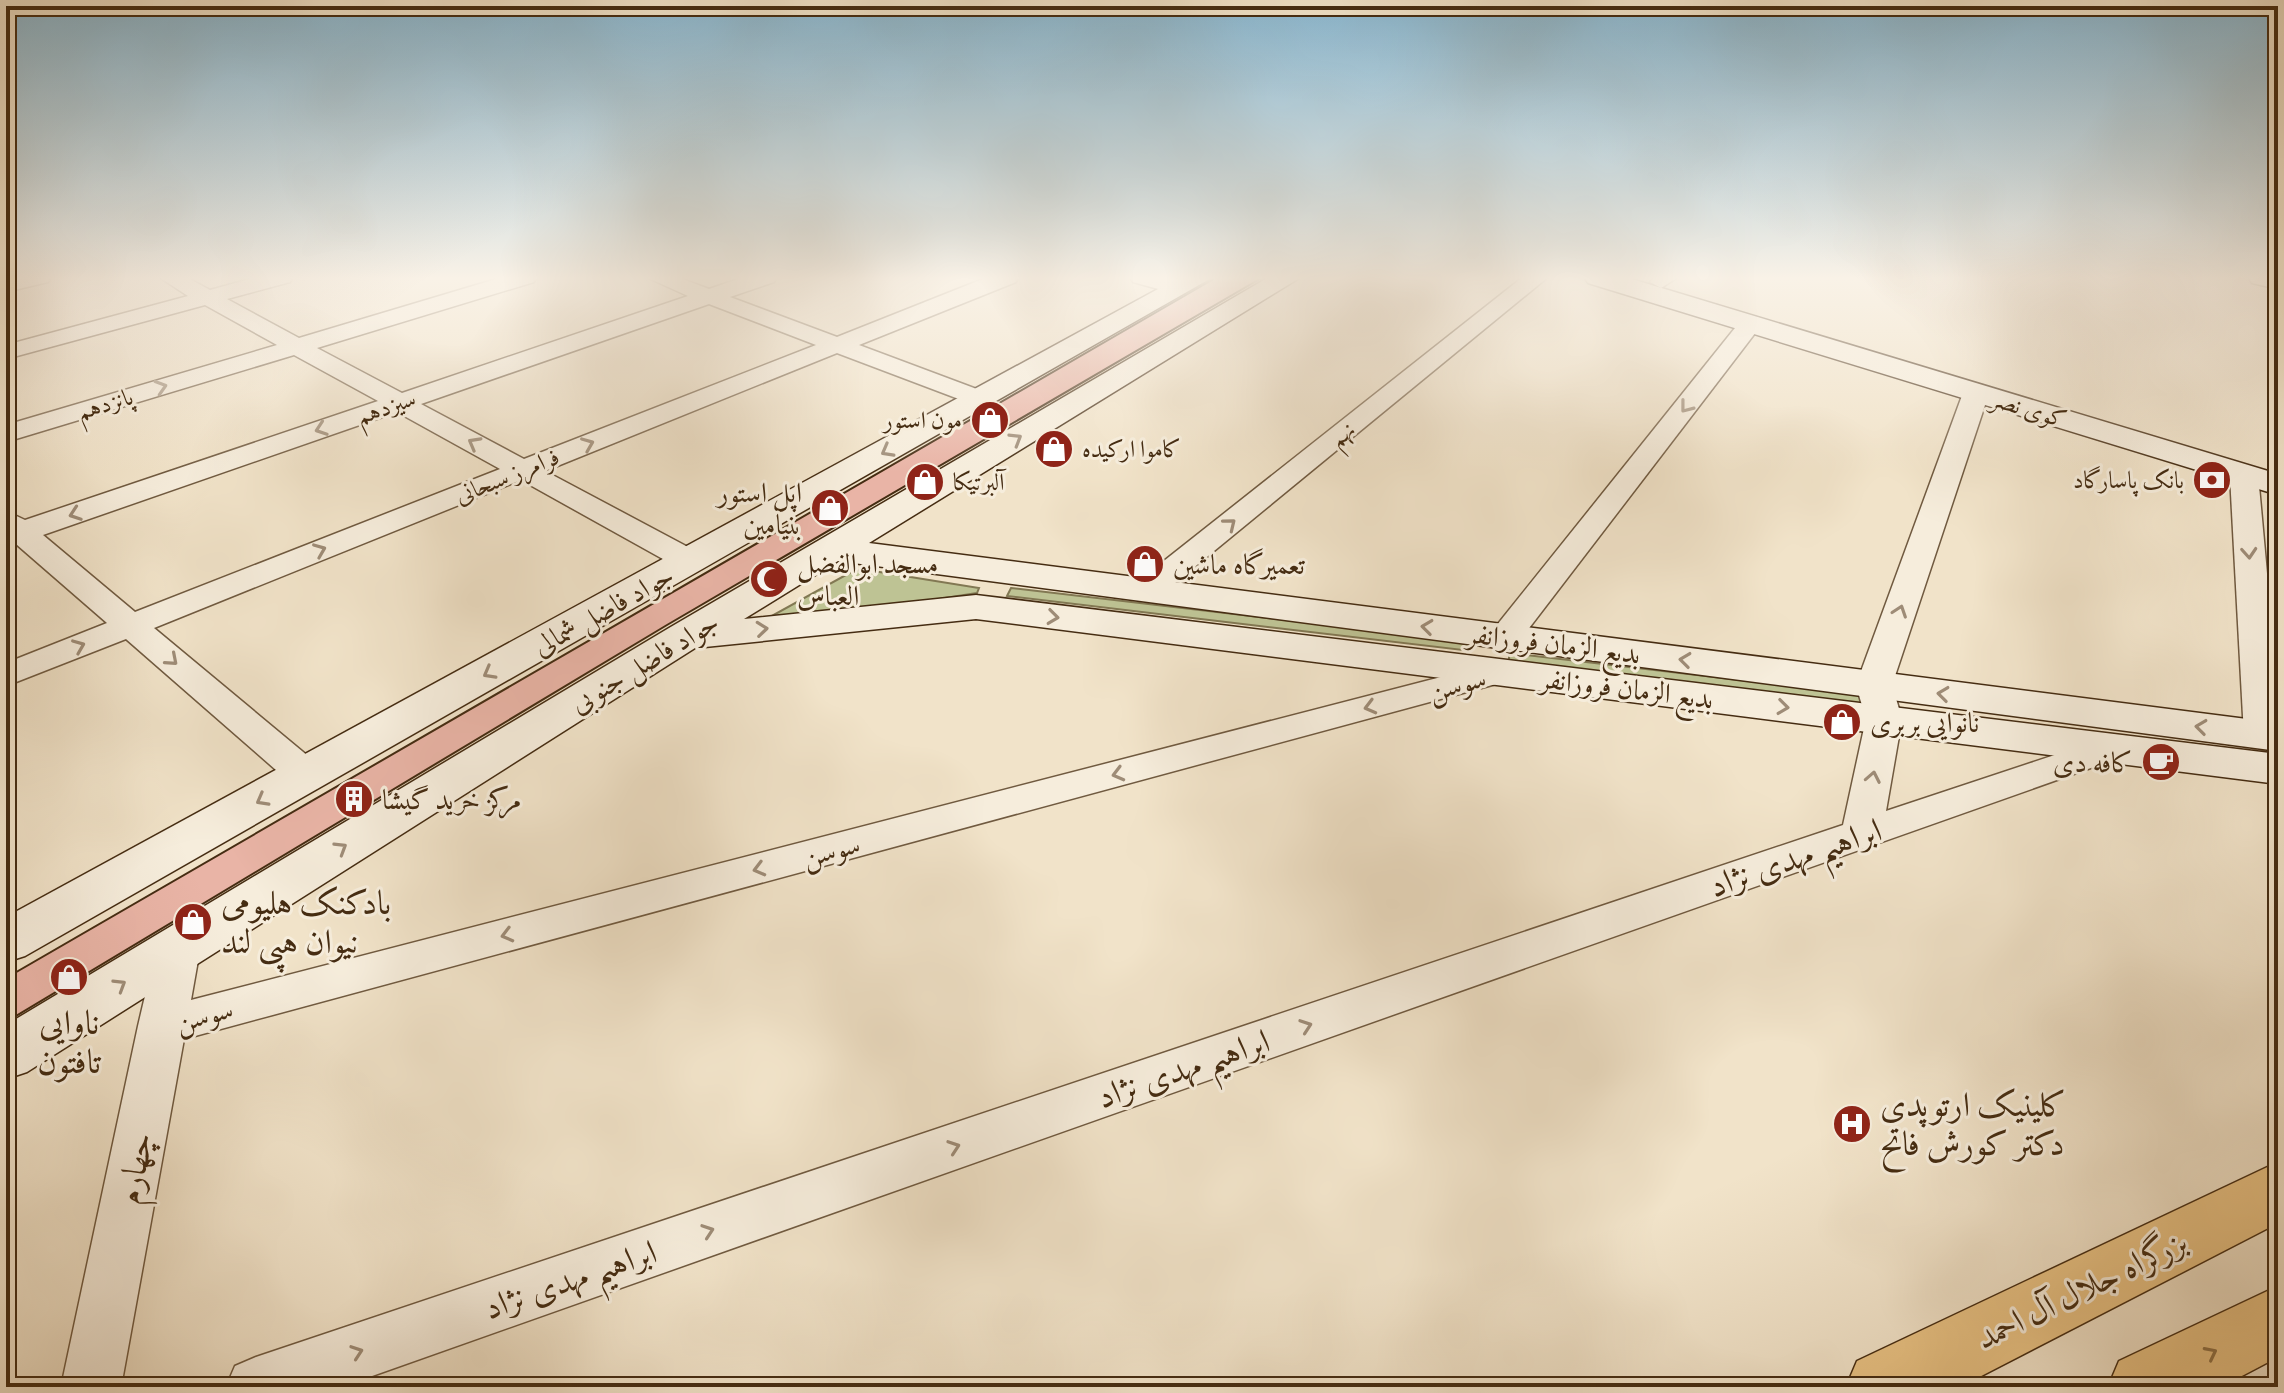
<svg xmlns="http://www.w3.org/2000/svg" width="2284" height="1393" viewBox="0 0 2284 1393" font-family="Vollkorn,Amiri,serif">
  <rect width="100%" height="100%" fill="#f1e3c9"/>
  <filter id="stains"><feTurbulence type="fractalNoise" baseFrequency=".0025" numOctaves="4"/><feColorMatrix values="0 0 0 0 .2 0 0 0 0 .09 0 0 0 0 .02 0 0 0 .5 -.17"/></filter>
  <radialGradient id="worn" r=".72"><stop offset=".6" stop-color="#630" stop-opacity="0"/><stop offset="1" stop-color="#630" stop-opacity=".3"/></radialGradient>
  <g fill="#bec394" stroke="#827853" stroke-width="2">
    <path d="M867,570L979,588L977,593L770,625L768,618L853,571Z"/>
    <path d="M1011,588L1472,642L1471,651L1007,596Z"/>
    <path d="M1509,653L1860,694L1863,706L1509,664Z"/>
  </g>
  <path fill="#e9b4a6" stroke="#452c12" stroke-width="2" d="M1217,277H1263L667,625L6,1022V978Z"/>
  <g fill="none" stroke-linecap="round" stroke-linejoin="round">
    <g stroke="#705a40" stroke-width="3">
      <g id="street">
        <path d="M14,277H51L48,282L6,292V279Z"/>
        <path d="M159,277H186L210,290L257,277H293L290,282L227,299L299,338L503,277H537L534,282L317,348L402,393L688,296L646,277H677L709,289L744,277H777L774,282L730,297L837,337L988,277H1019L1016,282L859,345L990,394L994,399L990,404H972L837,353L545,471L701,554L706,561L701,568H679L521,480L154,628L320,766L325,775L320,784L306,788L292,784L126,639L6,686V663L107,623L16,544L6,546V511L25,520L378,401L294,355L6,442V425L277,345L205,305L6,359V345L188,296ZM709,304L816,345L524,459L421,404ZM397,412L500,469L135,612L43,535Z"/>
        <path d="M1130,277C1149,277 1177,273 1191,288L1180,295L1133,282Z"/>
        <path d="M1523,277H1548L1158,597L1147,600L1136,597L1131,590L1136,583Z"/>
        <path d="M1654,277H1678L1661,288L1650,282Z"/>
        <path d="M1751,316L1759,318L1762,323L1759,328L1517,644L1505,647L1493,644L1488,637L1493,630L1743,318Z"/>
        <path d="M1976,385L1989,393L1892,685L1902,719L1886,811L2109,737L2122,741L2128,749L2122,757L341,1387H226L235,1366L256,1357L1843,825L1866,719L1856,685L1963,393Z"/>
        <path d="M2244,467L2254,469L2258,475L2278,694V741L2263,747L2250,743L2244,735L2230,475L2234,469Z"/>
        <path d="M1499,662L1511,666L1517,673L1511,680L184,1039L121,1387H61L138,1026L156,949L162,937L178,932L194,937L200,949L191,1000Z"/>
      </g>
    </g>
    <g stroke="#452c12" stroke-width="3">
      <g id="secondary">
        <path d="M1180,277H1213L25,956L6,962V917Z"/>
        <path d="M1269,277H1301L869,543L2278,723V751L838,561L744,619L976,595L2278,754V784L976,619L695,648L27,1072L6,1079V1025L669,628Z"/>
        <path d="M1584,277H1625L2278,474V495L1588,283Z"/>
        <path d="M2248,277H2278V289L2252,283Z"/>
      </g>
    </g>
    <g stroke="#452c12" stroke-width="3">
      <g id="highway">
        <path d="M2278,1162V1223L1960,1387H1846L1857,1361Z"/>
        <path d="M2278,1286V1357L2221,1387H2108L2119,1361Z"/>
      </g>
    </g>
    <use href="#street" fill="#f6eddc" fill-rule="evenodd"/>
    <use href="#secondary" fill="#f6eddc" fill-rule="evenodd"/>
    <use href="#highway" fill="#e8c284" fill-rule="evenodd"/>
  </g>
  <defs><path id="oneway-chevron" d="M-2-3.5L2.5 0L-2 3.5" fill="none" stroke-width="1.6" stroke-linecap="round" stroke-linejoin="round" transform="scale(2)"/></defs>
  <g stroke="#9e8c77">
    <use href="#oneway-chevron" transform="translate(161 387) rotate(-17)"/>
    <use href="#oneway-chevron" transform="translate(1686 407) rotate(128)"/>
    <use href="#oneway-chevron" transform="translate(321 429) rotate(161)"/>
    <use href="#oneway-chevron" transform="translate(1016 439) rotate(-31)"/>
    <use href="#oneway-chevron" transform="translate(474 443) rotate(-151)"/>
    <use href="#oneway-chevron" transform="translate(588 444) rotate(-22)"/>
    <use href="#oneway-chevron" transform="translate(887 451) rotate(151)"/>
    <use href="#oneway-chevron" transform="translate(75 514) rotate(161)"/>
    <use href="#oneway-chevron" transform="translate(1230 524) rotate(-39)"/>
    <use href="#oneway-chevron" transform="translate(320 550) rotate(-22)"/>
    <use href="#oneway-chevron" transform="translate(2249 553) rotate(86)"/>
    <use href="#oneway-chevron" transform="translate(1900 611) rotate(-71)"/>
    <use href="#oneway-chevron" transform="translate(1053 617) rotate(7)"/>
    <use href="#oneway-chevron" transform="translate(1427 627) rotate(-173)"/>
    <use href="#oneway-chevron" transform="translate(762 629) rotate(-6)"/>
    <use href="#oneway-chevron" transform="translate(79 646) rotate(-22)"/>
    <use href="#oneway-chevron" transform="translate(172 660) rotate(41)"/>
    <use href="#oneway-chevron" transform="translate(1685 660) rotate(-173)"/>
    <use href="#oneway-chevron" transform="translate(489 673) rotate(151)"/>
    <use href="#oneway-chevron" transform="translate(1943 694) rotate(-173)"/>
    <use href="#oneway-chevron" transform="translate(1370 707) rotate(165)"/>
    <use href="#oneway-chevron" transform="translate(1783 707) rotate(7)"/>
    <use href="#oneway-chevron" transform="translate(2201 727) rotate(-173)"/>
    <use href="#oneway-chevron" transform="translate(1118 774) rotate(165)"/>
    <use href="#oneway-chevron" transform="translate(1873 777) rotate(-79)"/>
    <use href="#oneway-chevron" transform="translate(262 800) rotate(151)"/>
    <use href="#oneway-chevron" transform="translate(341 848) rotate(-32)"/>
    <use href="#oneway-chevron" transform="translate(759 869) rotate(165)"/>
    <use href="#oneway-chevron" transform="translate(507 935) rotate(165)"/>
    <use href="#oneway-chevron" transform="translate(120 985) rotate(-32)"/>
    <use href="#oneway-chevron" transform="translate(1306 1026) rotate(-19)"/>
    <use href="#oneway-chevron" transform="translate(954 1147) rotate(-19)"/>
    <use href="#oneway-chevron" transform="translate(708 1231) rotate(-19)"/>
    <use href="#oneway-chevron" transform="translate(357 1352) rotate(-19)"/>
  </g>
  <use stroke="#8e7045" href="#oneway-chevron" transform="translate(2211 1353) rotate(-27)"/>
  <linearGradient id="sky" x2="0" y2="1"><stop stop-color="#89b8d2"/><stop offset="0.59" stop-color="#f9f2e7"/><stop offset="1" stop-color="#f9f2e7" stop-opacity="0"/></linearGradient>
  <rect width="2284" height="472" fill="url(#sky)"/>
  <defs>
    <g id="shop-disc" transform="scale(2)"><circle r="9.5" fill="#8f2418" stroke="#f6eddc"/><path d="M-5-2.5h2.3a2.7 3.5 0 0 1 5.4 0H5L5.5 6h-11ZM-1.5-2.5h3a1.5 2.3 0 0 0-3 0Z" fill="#fff"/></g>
    <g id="bank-disc" transform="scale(2)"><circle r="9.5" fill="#8f2418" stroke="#f6eddc"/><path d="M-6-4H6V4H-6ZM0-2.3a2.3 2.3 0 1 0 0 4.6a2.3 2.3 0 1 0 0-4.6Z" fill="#fff"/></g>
    <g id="mosque-disc" transform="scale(2)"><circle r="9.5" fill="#8f2418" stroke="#f6eddc"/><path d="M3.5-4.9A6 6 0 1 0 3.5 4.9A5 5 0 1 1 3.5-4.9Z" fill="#fff"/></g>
    <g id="cafe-disc" transform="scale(2)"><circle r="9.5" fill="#8f2418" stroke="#f6eddc"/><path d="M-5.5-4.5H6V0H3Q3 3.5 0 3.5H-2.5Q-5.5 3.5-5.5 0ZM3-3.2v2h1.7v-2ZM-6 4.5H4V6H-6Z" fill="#fff"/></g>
    <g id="building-disc" transform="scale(2)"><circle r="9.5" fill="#8f2418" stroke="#f6eddc"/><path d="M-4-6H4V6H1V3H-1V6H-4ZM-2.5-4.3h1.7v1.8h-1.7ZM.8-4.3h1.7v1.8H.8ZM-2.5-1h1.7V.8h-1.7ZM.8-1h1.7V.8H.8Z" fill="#fff"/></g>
    <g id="hospital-disc" transform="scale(2)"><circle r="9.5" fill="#8f2418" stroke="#f6eddc"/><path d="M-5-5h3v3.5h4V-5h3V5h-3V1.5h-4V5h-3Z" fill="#fff"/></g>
  </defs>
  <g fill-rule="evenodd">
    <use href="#shop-disc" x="990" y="420"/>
    <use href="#shop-disc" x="1054" y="449"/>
    <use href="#bank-disc" x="2212" y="480"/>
    <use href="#shop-disc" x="925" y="482"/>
    <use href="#shop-disc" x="830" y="508"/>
    <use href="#shop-disc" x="1145" y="564"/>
    <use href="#mosque-disc" x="769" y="579"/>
    <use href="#shop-disc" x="1842" y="722"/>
    <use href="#cafe-disc" x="2161" y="762"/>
    <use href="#building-disc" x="354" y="799"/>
    <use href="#shop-disc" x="193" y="922"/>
    <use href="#shop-disc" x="69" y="977"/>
    <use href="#hospital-disc" x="1852" y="1124"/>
  </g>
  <g text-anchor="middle" stroke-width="6" stroke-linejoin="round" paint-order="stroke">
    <g font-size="24" fill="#452c12" stroke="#f6eddc">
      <text transform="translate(105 404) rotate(-17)" y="8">پانزدهم</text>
      <text transform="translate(386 407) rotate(-19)" y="8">سیزدهم</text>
      <text transform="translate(2029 409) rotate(17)" y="8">کوی نصر</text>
      <text transform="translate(1342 434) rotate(-39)" y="8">نهم</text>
      <text transform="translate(507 476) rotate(-22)" y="8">فرامرز سبحانی</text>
    </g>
    <g font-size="24" fill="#452c12" stroke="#f6eddc" text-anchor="end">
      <text x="962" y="428">مون استور</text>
      <text x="1082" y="457" text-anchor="start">کاموا ارکیده</text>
      <text x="2184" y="488">بانک پاسارگاد</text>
      <text x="953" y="490" text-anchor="start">آلبرتیکا</text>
    </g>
    <g font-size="28" fill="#452c12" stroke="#f6eddc" text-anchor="start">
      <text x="802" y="502" text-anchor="end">اپل استور<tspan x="802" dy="32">بنیامین</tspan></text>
      <text x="797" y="573">مسجد ابوالفضل<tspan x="797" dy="32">العباس</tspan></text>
      <text x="1173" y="574">تعمیرگاه ماشین</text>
      <text x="1870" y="732">نانوایی بربری</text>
      <text x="2133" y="772" text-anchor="end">کافه دی</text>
      <text x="382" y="809">مرکز خرید گیشا</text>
    </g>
    <g font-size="28" fill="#452c12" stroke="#f6eddc">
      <text transform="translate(603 610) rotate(-29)" y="10">جواد فاضل شمالی</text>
      <text transform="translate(1554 643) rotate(7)" y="10">بدیع‌ الزمان فروزانفر</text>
      <text transform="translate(644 662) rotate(-31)" y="10">جواد فاضل جنوبی</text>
      <text transform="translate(1457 684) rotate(-15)" y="10">سوسن</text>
      <text transform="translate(1627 688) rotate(7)" y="10">بدیع الزمان فروزانفر</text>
      <text transform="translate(831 850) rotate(-15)" y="10">سوسن</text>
      <text transform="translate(204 1015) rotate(-15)" y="10">سوسن</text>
    </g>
    <g font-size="34" fill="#452c12" stroke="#f6eddc">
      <text transform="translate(1795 857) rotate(-19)" y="12">ابراهیم مهدی نژاد</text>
      <text transform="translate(1183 1068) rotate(-19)" y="12">ابراهیم مهدی نژاد</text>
      <text transform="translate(134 1168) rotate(-79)" y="12">چهارم</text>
      <text transform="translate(570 1279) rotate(-19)" y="12">ابراهیم مهدی نژاد</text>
      <text transform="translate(2081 1289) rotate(-26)" y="12">بزرگراه جلال آل احمد</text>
    </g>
    <g font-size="34" fill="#452c12" stroke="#f6eddc" text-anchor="start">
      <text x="221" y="914">بادکنک هلیومی<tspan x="221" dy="39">نیوان هپی لند</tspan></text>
      <text x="69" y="1034" text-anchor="middle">ناوایی<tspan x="69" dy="39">تافتون</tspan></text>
      <text x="1880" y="1116">کلینیک ارتوپدی<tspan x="1880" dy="39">دکتر کورش فاتح</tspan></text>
    </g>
  </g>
  <rect width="2284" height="1393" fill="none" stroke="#f1e3c9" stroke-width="32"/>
  <rect x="8" y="8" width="2268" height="1377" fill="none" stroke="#452c12" stroke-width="4"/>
  <rect x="16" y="16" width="2252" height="1361" fill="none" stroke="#452c12" stroke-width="2"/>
  <rect width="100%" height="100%" filter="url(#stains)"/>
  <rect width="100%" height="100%" fill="url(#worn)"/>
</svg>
